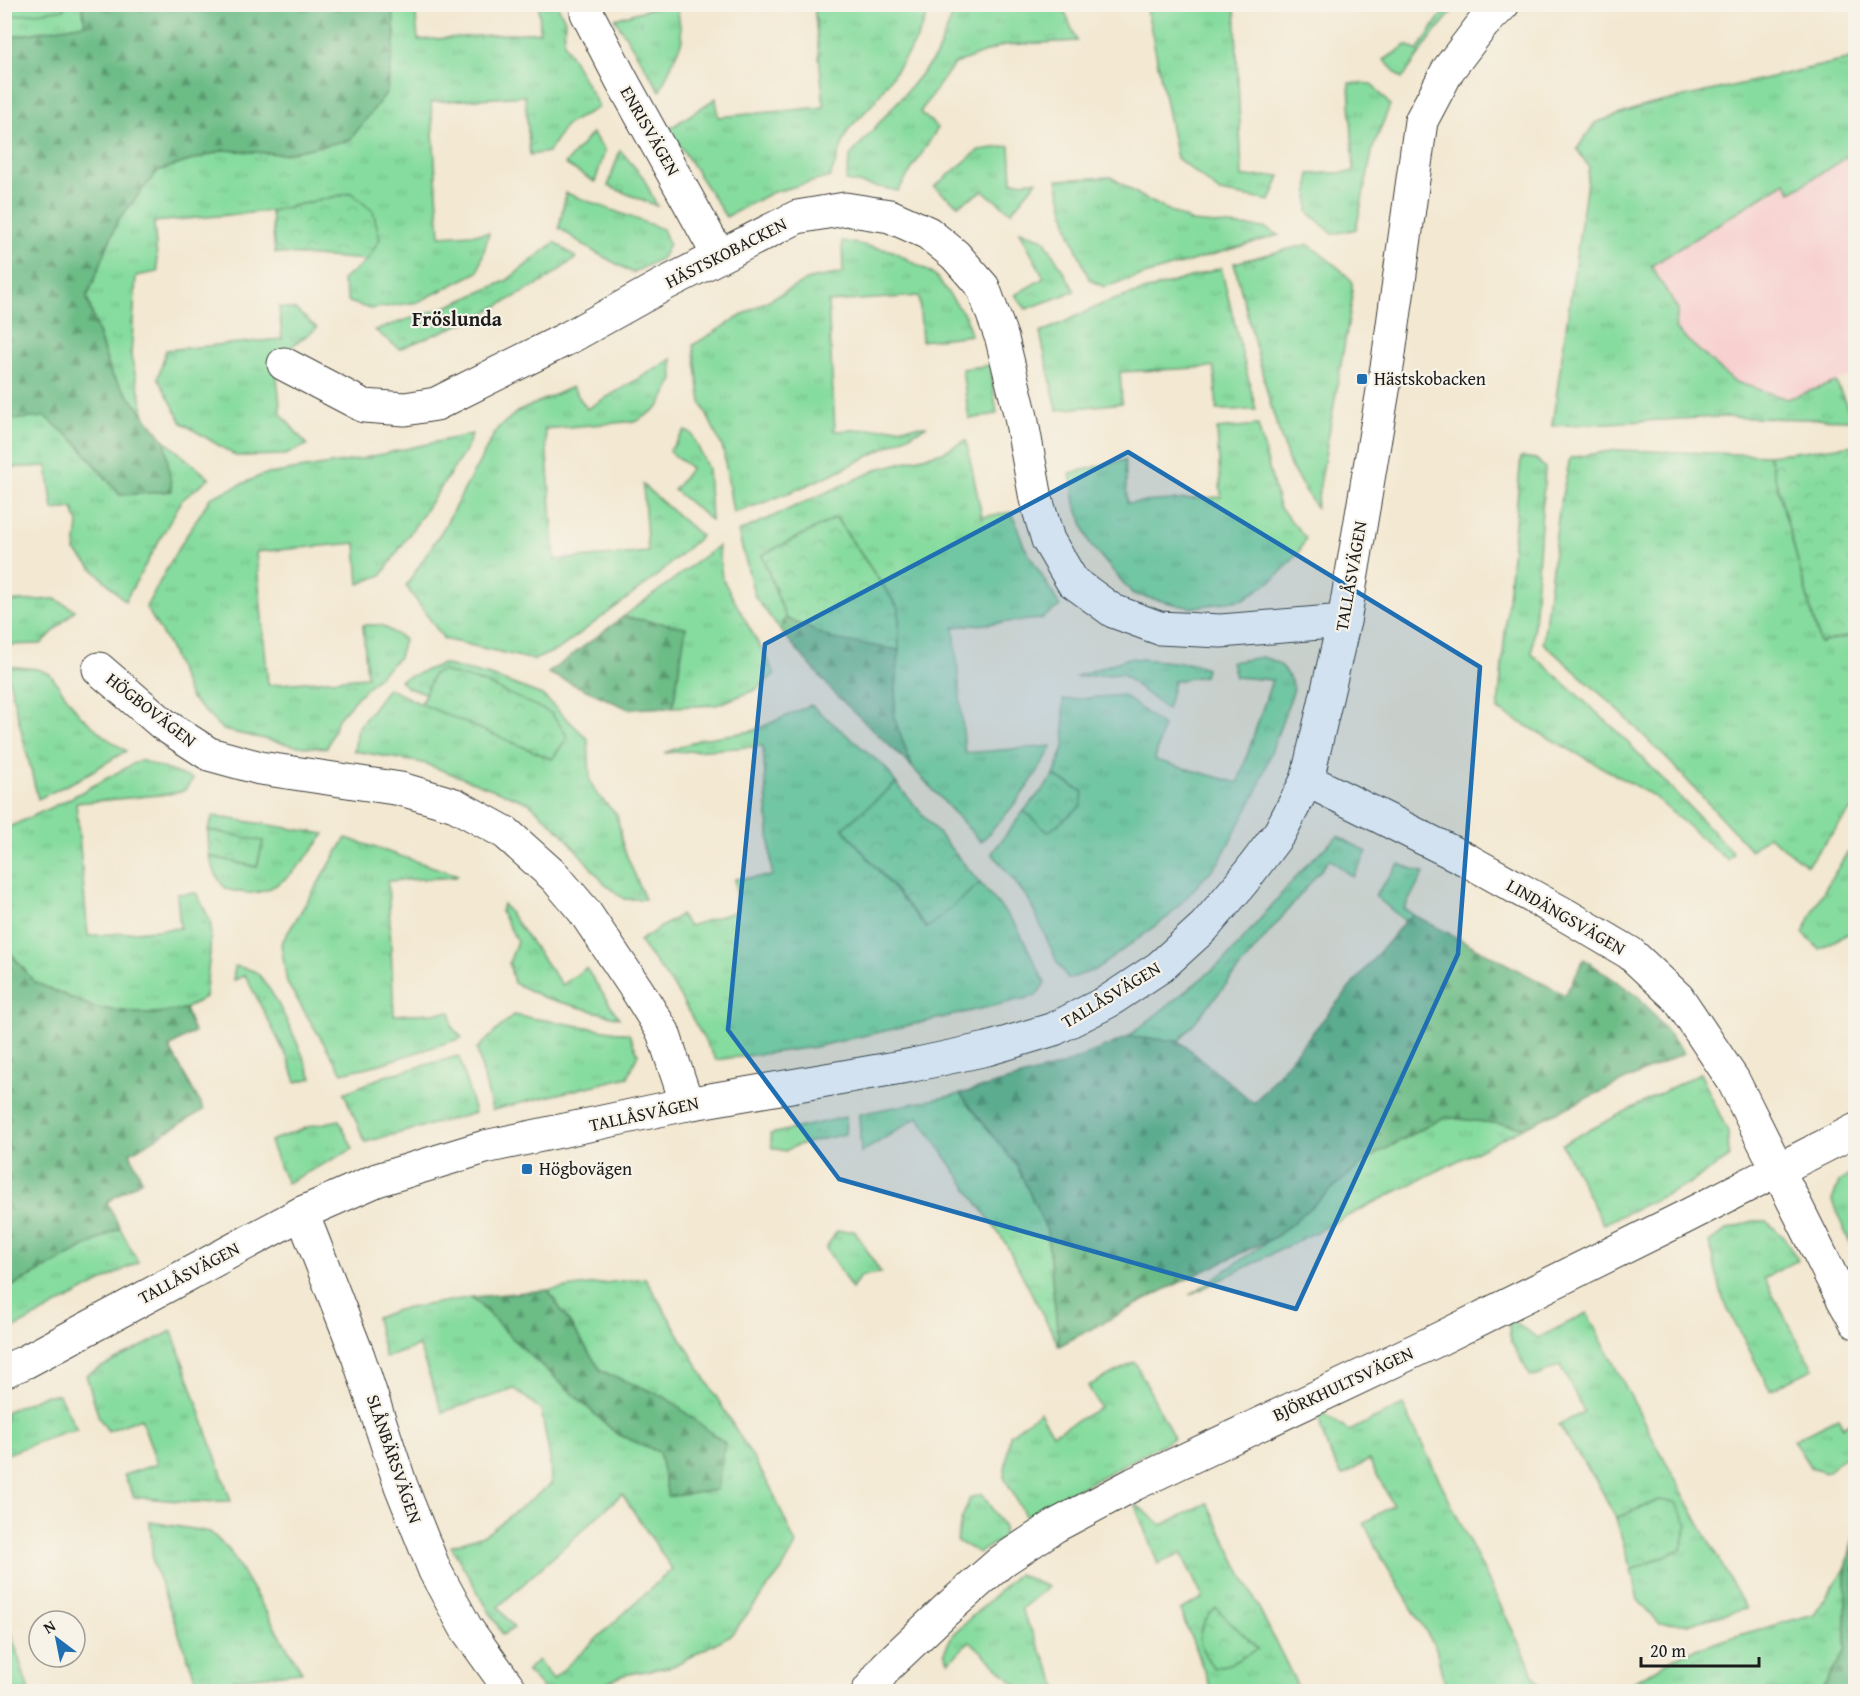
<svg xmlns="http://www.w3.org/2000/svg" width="1860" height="1696" viewBox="0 0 1860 1696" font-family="'Gentium Book Plus',serif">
  <defs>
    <pattern id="grass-tufts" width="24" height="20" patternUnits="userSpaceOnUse" patternTransform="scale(1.5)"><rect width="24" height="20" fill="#86dc9f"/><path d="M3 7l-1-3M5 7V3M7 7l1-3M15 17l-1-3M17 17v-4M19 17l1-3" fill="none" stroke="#73bc88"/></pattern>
    <pattern id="forest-firs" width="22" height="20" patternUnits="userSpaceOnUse" patternTransform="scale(1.5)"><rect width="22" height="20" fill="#6cbc86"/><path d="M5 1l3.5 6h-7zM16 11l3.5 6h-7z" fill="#58986d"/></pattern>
    <pattern id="park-crowns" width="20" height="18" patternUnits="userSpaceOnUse" patternTransform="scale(1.5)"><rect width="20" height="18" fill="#86dc9f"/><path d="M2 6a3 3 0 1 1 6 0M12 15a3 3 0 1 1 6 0" fill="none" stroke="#73bc88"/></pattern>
  </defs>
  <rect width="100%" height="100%" fill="#f7f3e8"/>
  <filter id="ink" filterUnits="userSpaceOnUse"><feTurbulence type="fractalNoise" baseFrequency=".0167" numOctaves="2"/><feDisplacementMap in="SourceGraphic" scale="12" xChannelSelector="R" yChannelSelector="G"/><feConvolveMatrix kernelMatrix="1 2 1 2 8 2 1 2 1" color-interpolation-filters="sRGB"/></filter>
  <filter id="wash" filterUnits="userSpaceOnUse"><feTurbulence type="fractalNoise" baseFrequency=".008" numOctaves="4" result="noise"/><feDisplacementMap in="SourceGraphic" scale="24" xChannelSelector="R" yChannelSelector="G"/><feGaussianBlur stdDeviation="1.35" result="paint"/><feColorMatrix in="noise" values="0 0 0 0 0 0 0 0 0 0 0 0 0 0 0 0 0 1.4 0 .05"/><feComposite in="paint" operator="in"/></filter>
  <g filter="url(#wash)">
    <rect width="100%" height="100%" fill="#f3e8d1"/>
    <path fill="#f7d0cf" d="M1855,150V374L1787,399L1733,381L1675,329L1651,266L1785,182L1792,192L1840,162Z"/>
    <g fill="url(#grass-tufts)" stroke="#517c5e" stroke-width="1.5">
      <path d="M665,4L677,5L682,41L660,91L615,19Z"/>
      <path d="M5,5H82L85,24L5,38Z"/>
      <path d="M392,5H415L418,40L540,32L539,5H557L565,20L564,43L599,107L566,125L548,152L530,155L525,96L431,102L440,236L489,233L478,272L418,302L370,309L349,302L342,280L367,260L351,193L271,211L154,222L158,272L136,276L131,356L145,416L111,374L87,297L118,220L157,171L224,150L283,154L395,35Z"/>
      <path d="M814,5H932L915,43L875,101L848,130L830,177L771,193L726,217L669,129L716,98L718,117L824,107Z"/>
      <path d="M952,5H1062L1077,41L1004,45L954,64L920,112L938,128L898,191L846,181L850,156L907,91L936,56L952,17Z"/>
      <path d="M1146,5H1235L1242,177L1280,176L1270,201L1220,192L1177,158Z"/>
      <path d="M1448,5H1458L1435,32L1402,79L1384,60L1407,45L1417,51Z"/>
      <path d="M1855,58V150L1840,162L1791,192L1785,182L1651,266L1678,310L1675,329L1733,381L1787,399L1836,382L1853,420L1717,417L1552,426L1589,167L1577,149L1595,123L1644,106Z"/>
      <path d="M1349,83L1372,84L1390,105L1373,148L1356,229L1333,234L1308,212L1309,174L1354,172Z"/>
      <path d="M592,133L605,151L595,182L565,164Z"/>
      <path d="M1010,146L1012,182L1037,181L1011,212L983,191L958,205L934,187L979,150Z"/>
      <path d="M620,150L643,177L657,206L608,186Z"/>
      <path d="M1111,177L1144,198L1192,222L1265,228L1279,235L1104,287L1089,279L1069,231L1057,180Z"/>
      <path d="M566,193L663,229L669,244L662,258L633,273L593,251L559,228Z"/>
      <path d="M1020,231L1044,239L1075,291L1026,309L1015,295L1044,278Z"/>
      <path d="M842,241L893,251L935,275L966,317L971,335L922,341L919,296L828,302L835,431L927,426C865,459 800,492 733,513L723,449L701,402L693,345L756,307L809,279L843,273Z"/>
      <path d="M555,242L576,258L544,281L476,318L399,349L375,330L446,307L506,281Z"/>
      <path d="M1308,244L1340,269L1352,281V301L1316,508L1290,466L1270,403L1234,263Z"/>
      <path d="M1221,268L1256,410H1217L1214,367L1120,372L1122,403L1057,410L1040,333L1107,302Z"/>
      <path d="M279,307L296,310L317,328L292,346L277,376L281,414L307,445L285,455L236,456L182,423L158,378L166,350L282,339Z"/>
      <path d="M672,359L673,380L659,407L637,421L545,429L555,560L648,552L643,485L701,536L652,580L559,649L534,660L444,639L406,586L443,529L497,429L517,412L572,387L587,409Z"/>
      <path d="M990,365L997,414L969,419L962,369Z"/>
      <path d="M45,416L76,442L120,495L171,491L165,441L209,478L182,500L125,601L75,551L78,524L73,508L53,510L47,466L5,468V420Z"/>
      <path d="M1258,425L1279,507L1306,538L1298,554L1273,580L1244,599L1191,608L1133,594L1090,544L1075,503L1070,473L1125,460L1127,503L1221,497L1217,429Z"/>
      <path d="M685,431L692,434L708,469L711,520L674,490L691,468L669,451Z"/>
      <path d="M472,434L466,450L382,575L359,584L356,543L256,552L268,685L367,677L363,625H381L404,639L399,657L359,695L338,719L327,748L296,746L223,730L190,697L168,644L146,607L175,554L210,498L262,475L356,460Z"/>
      <path d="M966,440L982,517L1012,512L1024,546L1060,606L1041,619L954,627L965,753L1052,746C1034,783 1009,813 981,842L912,767L894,717L899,650V609L836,518L762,555L786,618L780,630L755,597L738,532L881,468L943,452Z"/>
      <path d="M1616,450L1769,455L1820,643L1855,634V805L1807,865L1768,836L1751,850L1673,765L1613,705L1543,643L1559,510L1570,458Z"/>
      <path d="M1521,457L1536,459L1545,468L1532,654L1615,729L1733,853L1727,860L1652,795L1498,710Z"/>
      <path d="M718,546L722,578L775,674L755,690L716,705L673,707L685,627L623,617Z"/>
      <path d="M55,599L75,610L41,644L5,645V602Z"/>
      <path d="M1262,657C1283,663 1286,668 1294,689L1257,791L1219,862L1168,917L1095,970L1068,979L1057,962L1029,900L992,853L1024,811L1048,832L1083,792L1054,776L1065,744L1063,700L1123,695L1163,726L1155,760L1238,783L1272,680L1235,677L1231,662Z"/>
      <path d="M1129,658L1195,664L1206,668L1204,676L1174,681L1167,710L1122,674L1075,677Z"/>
      <path d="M442,664L494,677L542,695L588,739L590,780L596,793L617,815L623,847L645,899H624L603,882L562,833L529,803L423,763L354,751L358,728L388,688L421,704L425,693L406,687L400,680Z"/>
      <path d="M5,666L38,669L50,674L79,714L105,737L126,751L79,779L38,799L8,676H5Z"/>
      <path d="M811,705L885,767L896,783L843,828L926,928L980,883L1016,925L1045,983L1036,996L815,1047L716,1060L676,990L639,941L680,915L689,926L737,911L735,879L772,876L763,746L664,753L701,739L753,731Z"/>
      <path d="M140,760L193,779L185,790L169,794L76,803L88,936L180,928L177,894L196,893L211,922L210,953L205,997L185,1009L148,1014L95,1008L34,982L5,946V829L69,799Z"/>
      <path d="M213,816L325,834C304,861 275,903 236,891C233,891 230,890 227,889C217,882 213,866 209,856L257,867L262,842L208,830Z"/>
      <path d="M1338,836L1367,852L1353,877L1330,859L1179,1041L1128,1037L1226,959L1308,863Z"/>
      <path d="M346,838L458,875L456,877L388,881L394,1015L451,1012L452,1027L462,1038L380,1064L342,1073L287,983L281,944Z"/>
      <path d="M1855,850V930L1819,949L1803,933L1820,897L1847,853Z"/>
      <path d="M1399,864L1424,873L1404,909L1414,915L1405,921L1375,896Z"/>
      <path d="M503,904L562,985L586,968L619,1018L545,998L514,983L509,963L517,941L501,912Z"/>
      <path d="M235,966C241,968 252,969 257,973C277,993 301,1051 312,1078L296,1082L289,1061L245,975L233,981Z"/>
      <path d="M513,1015L629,1034L638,1054L628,1077L492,1110L477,1049Z"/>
      <path d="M459,1056L475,1113L365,1142L344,1093L385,1076Z"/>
      <path d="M1700,1073L1728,1132L1729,1158L1687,1185L1603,1224L1562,1144Z"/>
      <path d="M960,1094L1017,1166L1047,1231L1059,1346L1006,1244L918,1117L861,1153L859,1114Z"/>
      <path d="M846,1117L845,1134L798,1145L785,1151L772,1148L770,1134Z"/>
      <path d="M1444,1117L1525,1127L1190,1295L1277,1235L1367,1159Z"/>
      <path d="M339,1120L353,1149L287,1183L279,1166L270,1141L311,1126Z"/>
      <path d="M1855,1171V1255L1832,1201L1839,1182Z"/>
      <path d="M1753,1221H1766L1783,1236L1798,1260L1764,1278L1813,1369L1770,1390L1723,1299L1709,1243L1726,1230Z"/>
      <path d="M120,1228L138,1262L5,1333V1290Z"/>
      <path d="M837,1231H855L881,1273L860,1276L852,1289L826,1248Z"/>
      <path d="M645,1278L771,1488L796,1545L781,1571L731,1635L673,1666L623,1675L592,1691H546L526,1671L538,1660L553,1679L672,1569L622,1494L498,1607L514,1628L503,1635L451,1546L486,1534L551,1484L550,1459L541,1410L515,1389L442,1412L419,1346L385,1358L376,1318L397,1310L472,1297L517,1343L617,1434L659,1452L665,1397L601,1371L548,1290Z"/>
      <path d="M1587,1313L1652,1437L1746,1609L1688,1624L1658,1623L1638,1600L1631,1570L1681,1549L1660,1500L1616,1518L1597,1482L1558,1425L1584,1412L1560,1365L1538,1376L1531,1377L1511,1342L1508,1318L1538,1338Z"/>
      <path d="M172,1331L231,1501L189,1502L134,1497L124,1475L157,1464L141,1418L108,1431L99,1418L86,1375Z"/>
      <path d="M1135,1362L1174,1438L1026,1517L1004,1477L1010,1435L1040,1412L1053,1434L1100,1408L1088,1386Z"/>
      <path d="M45,1395H59L77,1430L64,1432L5,1455V1412Z"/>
      <path d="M1403,1405L1542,1691H1449L1443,1678L1436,1648L1381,1557L1364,1523L1393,1505L1369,1460L1342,1476C1330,1455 1319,1434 1319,1410L1349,1431Z"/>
      <path d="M1838,1418L1843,1427L1855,1420V1448L1826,1473L1811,1468L1793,1440Z"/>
      <path d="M982,1494L1004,1527L1002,1539L979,1553L957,1541L961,1521L970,1498Z"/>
      <path d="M1134,1503L1162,1525L1207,1503L1300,1691H1212L1180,1610L1203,1598L1181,1553L1158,1564Z"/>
      <path d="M150,1522L210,1532L229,1550L302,1672L236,1679L200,1691L153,1563Z"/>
      <path d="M1846,1568V1650L1821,1691L1616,1692L1686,1652L1746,1633L1814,1614Z"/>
      <path d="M1018,1574L1048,1587L1021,1609L1060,1691H1023L970,1641L949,1662L944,1652L953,1634Z"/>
      <path d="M7,1620L29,1691H5L4,1621Z"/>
    </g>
    <g fill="url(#forest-firs)" stroke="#446c51" stroke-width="1.5">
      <path d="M82,5H392L395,35L387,92L350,140L283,154L224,150L158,171L118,220L87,298L111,374L165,441L172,491L120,495L76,442L45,417L5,420V38L85,24Z"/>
      <path d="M623,617L686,627L673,707L629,709L548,673Z"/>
      <path d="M786,618L833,639L899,650L894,717L912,767L835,694L780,630Z"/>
      <path d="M1414,915L1565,995L1584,959L1639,997L1684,1053L1525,1127L1444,1117L1367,1159L1277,1236L1162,1291L1059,1346L1047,1231L1017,1166L960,1094L1060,1066L1128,1037L1179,1041L1254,1103L1405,921Z"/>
      <path d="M5,946L34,982L95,1008L148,1014L185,1009L194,1032L169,1047L204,1110L130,1153L142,1180L107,1202L120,1228L5,1290Z"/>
      <path d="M548,1290L601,1371L665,1397L725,1443L717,1490L668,1497L659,1452L617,1434L517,1343L472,1297Z"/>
      <path d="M1855,1531V1691H1821L1846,1650V1568Z"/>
    </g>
    <g fill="url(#park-crowns)" stroke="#517c5e" stroke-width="1.5">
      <path d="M351,193L373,211L380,239L367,260L275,253L271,211Z"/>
      <path d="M1855,445V634L1820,643L1769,455Z"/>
      <path d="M836,518L899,609V650L833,639L786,618L762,555Z"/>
      <path d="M442,671L485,683L551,713L568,737L552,759L421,704L433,674Z"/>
      <path d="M1054,776L1083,792L1081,806L1048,832L1024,811Z"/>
      <path d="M896,783L980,883L927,928L843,828Z"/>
      <path d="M208,830L263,841L257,867L209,856Z"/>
      <path d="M1660,1500L1675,1503L1688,1524L1681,1549L1631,1570L1616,1518Z"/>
      <path d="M1216,1608L1258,1649L1230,1664L1214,1668C1195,1644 1194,1630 1216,1608Z"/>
    </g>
    <path fill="#86dc9f" stroke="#517c5e" stroke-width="1.5" d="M4,5H64L65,9L5,17Z"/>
  </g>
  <g filter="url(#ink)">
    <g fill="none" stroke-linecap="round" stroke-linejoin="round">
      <g stroke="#3c3b37" stroke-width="35">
        <g id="minor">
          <path d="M586,4L587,13L621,79L719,256"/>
          <path d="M284,364L364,406L405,409L436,404L568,338L663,285L797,217L845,209L890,216L928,233L955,255L983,287L1002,339L1021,417L1036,499L1048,540L1072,581L1113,611L1159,628L1221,631L1344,621"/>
          <path d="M99,669L163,724L209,754L260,768L401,789L455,805L506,833L555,877L584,911L637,990L663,1032L687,1104"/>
          <path d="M1307,780L1467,860L1569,917L1630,953L1678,998L1733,1080L1837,1288L1856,1322"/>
          <path d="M302,1213L358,1356L401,1486L435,1571L466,1628L512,1692"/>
          <path d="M4,1371L25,1362L302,1213L377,1180L485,1147L687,1104L913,1065L987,1049L1054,1029L1107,1002L1160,967L1205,926L1243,881L1280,832L1307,780L1344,621L1388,361L1421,121L1448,70L1483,24L1503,4"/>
          <path d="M868,1692L886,1667L946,1610L1002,1561L1055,1526L1134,1484L1431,1343L1683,1218L1856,1130"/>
        </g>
      </g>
      <use href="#minor" stroke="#fff" stroke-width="33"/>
    </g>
  </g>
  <path fill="#1f6fb2" fill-opacity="0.2" stroke="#1f6fb2" stroke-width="4.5" stroke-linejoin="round" d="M1128,452L1480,667L1458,954L1296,1309L839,1179L728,1030L765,644Z"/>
  <g fill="#1f6fb2" stroke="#f7f3e8" stroke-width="2">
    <rect x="1356" y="373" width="12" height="12" rx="3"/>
    <rect x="521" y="1163" width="12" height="12" rx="3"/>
  </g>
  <g text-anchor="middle" stroke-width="4.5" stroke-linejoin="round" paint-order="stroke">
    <g font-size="18" fill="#1c1c1c" stroke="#f7f3e8">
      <text transform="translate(650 131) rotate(60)" y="6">ENRISVÄGEN</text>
      <text transform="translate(726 253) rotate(-27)" y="6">HÄSTSKOBACKEN</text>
      <text transform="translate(1351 576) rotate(-80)" y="6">TALLÅSVÄGEN</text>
      <text transform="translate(151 710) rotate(38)" y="6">HÖGBOVÄGEN</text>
      <text transform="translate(1566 917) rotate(30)" y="6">LINDÄNGSVÄGEN</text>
      <text transform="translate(1111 995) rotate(-31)" y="6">TALLÅSVÄGEN</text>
      <text transform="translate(644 1114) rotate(-12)" y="6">TALLÅSVÄGEN</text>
      <text transform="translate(189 1273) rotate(-28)" y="6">TALLÅSVÄGEN</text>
      <text transform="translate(1343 1384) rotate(-25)" y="6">BJÖRKHULTSVÄGEN</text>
      <text transform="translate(394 1459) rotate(71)" y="6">SLÅNBÄRSVÄGEN</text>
    </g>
    <g font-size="18" fill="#1c1c1c" stroke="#f7f3e8" text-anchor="start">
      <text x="1374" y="385">Hästskobacken</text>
      <text x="539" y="1175">Högbovägen</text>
    </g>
    <g font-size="20" font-weight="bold" fill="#1c1c1c" stroke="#f7f3e8">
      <text x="457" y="326">Fröslunda</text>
    </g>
  </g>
  <rect width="1860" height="1696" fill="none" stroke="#f7f3e8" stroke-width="24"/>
  <g transform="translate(57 1639) rotate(328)"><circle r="28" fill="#f7f3e8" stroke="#9f9d96" stroke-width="1.5"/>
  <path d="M0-4.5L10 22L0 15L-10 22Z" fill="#1f6fb2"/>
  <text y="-9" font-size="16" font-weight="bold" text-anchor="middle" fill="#1c1c1c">N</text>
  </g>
  <path d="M1641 1657v9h118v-9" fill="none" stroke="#1c1c1c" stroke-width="3"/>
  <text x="1650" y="1657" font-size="18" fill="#1c1c1c" stroke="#f7f3e8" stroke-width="4.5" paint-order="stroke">20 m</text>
</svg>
